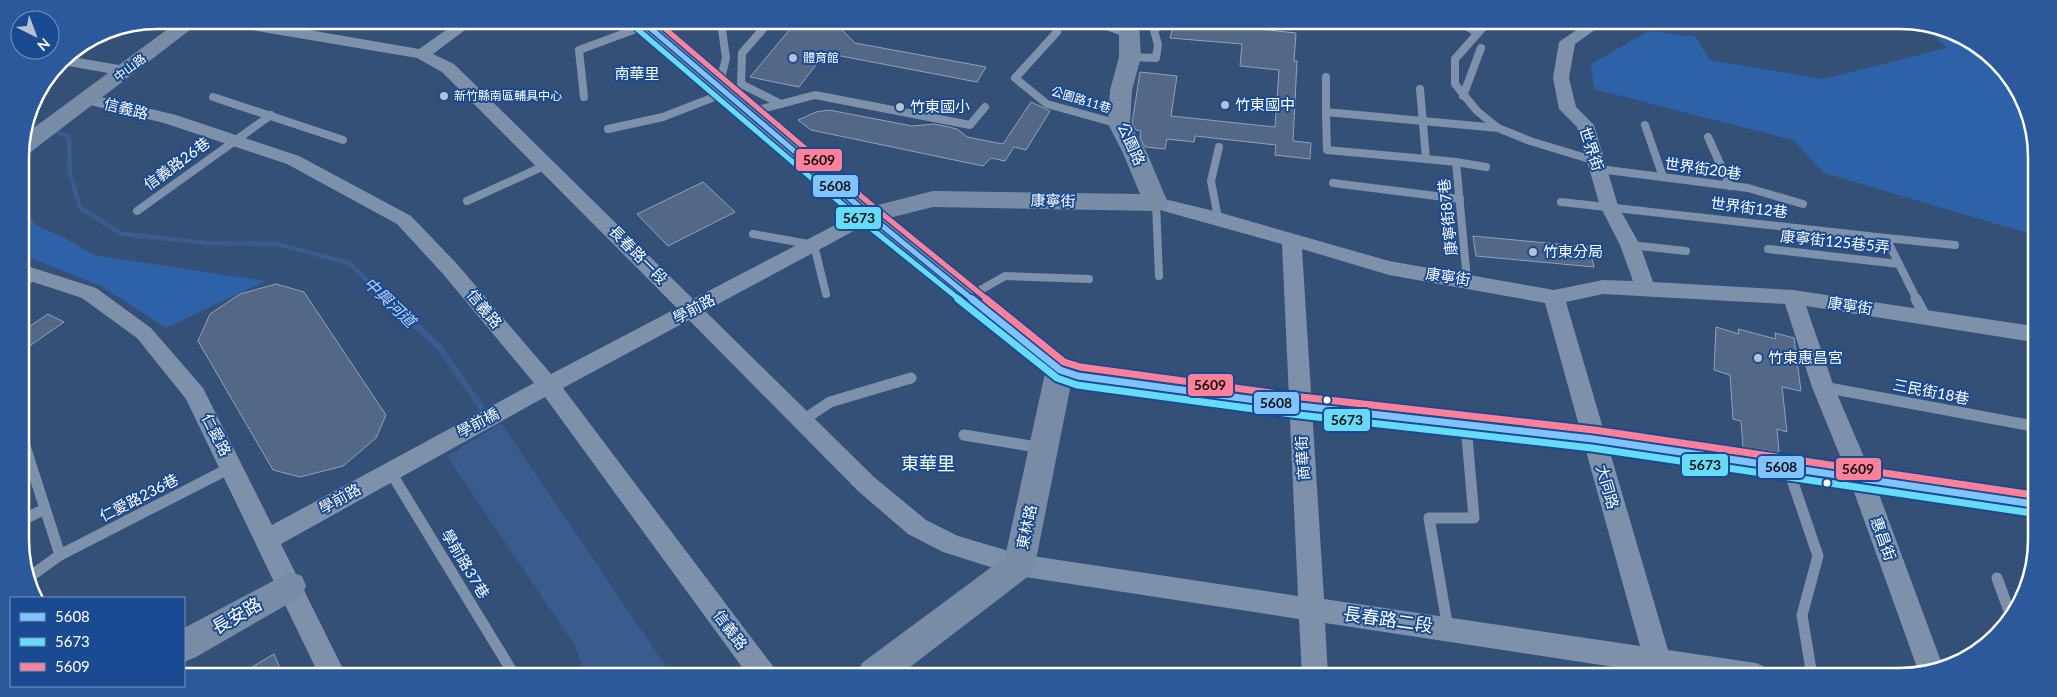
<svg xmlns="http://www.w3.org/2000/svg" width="2057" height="697" viewBox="0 0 2057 697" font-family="Lato,'Noto Sans TC',sans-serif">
  <rect width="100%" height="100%" fill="#355077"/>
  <g fill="#2e62a8">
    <path d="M1923,25H1936L2003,66L2034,130V235L1824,173L1793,140L1594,89L1591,64L1649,31L1696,37L1710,60L1824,79L1947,48Z"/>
    <path d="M25,159L21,195L27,213L37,226L61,236L94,255L265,281L166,328L101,286L21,254L20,163Z"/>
  </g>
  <path fill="#395b8e" d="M501,423L671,674L585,673L575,646L447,456Z"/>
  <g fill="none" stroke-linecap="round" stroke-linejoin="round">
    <path stroke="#395b8e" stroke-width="4.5" d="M28,120L69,137L70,173L80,208L122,234L208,243L277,244L349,263L388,300"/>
    <path stroke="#395b8e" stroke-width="6" d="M387,299L439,347L487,415"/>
  </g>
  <g fill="#526886" stroke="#92a2b8">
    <path d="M796,22H849L841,29L855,43L986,67L977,82L825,53L799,87L750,77Z"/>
    <path d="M1179,23H1201L1296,33L1294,61H1297L1293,141L1311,143L1310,159L1275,155L1276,145L1195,136L1194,142L1167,139L1165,149L1145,147L1140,138L1141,131L1136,130L1132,124L1140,72L1177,76L1171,116L1275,127L1279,70L1240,66L1242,44L1170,38L1172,30L1178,27Z"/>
    <path d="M1031,102L1050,111L1026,150L1014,147L1005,161L991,158L983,166L811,130L798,120L816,112L829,110L912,126L934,124L949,127L957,129L967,137L1003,144Z"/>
    <path d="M703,182L735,212L668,246L637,214Z"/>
    <path d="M1473,236L1589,247L1594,267L1476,256Z"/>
    <path d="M276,284L304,292L386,415L376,438L343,466L300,477L273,470L198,341L210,314L240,294Z"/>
    <path d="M48,314L64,322L21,352V332Z"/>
    <path d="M1716,327L1739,334L1738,329L1776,339L1775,333L1794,338L1801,391L1782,387L1787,432L1777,429L1779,452L1743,447L1741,421L1733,419L1730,375L1714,370Z"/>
    <path d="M274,654L282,673H242Z"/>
  </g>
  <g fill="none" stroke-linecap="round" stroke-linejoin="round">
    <g stroke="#7d91aa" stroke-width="8">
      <path d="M1098,23L1129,34"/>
      <path d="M1461,23L1478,33"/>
      <path d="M1486,24L1455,59V84L1477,111L1498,128L1530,141L1596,161"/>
      <path d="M763,29L742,53L741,84L781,104"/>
      <path d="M1057,32L1015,78L1047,104L1119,124"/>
      <path d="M1130,57L1156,58L1158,45L1154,30L1162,24H1173"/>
      <path d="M1326,77V112L1498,128"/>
      <path d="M719,86L726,58L721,22"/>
      <path d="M1420,89L1426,159L1456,162L1467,280"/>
      <path d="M1463,96L1481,48"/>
      <path d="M213,97L343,140"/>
      <path d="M584,97L579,50L647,25"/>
      <path d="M750,112L815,95L970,125L985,107"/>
      <path d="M1326,112L1327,150L1426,159"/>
      <path d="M1645,125L1663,177"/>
      <path d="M608,129L663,117L727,92"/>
      <path d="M1708,137L1730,186"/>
      <path d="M1456,162L1486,167"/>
      <path d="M1599,169L1748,188L1803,204"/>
      <path d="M1333,183L1460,199"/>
      <path d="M467,201L546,165"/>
      <path d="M1561,202L1886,238"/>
      <path d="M1156,203L1159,276"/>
      <path d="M137,211L271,115"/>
      <path d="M1218,218L1211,181L1219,147"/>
      <path d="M753,234L814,245L826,294"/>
      <path d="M1630,245L1686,251"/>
      <path d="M1768,249L1899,264"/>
      <path d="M21,285L36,275"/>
      <path d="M970,296L1005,276L1089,279"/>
      <path d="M1917,300L1886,238L1955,245"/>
    </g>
    <g stroke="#7d91aa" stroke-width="11">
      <path d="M1916,299L1926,318"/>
      <path d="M1823,387L2033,426"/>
      <path d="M803,420L830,402L911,378"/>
      <path d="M964,435L1043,448"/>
      <path d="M22,437L60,555"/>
      <path d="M1788,468L1818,556L1802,615L1812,676"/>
      <path d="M390,471L513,673"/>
      <path d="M22,520L45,509"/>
      <path d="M28,578L60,555L232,467"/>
      <path d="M1997,578L2012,619"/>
      <path d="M1448,629L1429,518H1474L1466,425"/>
    </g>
    <g fill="#7d91aa" fill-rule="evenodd">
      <path d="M214,20H251L419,49L459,21H477L433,54L454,64L693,299L862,211L869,209L876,211L878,215L876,219L705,311L874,477L926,520L958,536L1019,554L1298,596L1282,244L1149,207L1147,203L1149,199L1156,197L1218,212L1389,261L1554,290L1603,280L1633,281L1620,245L1600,206L1577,127L1559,109L1553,78L1559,42L1585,24H1603L1575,44L1569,78L1576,107L1594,125L1618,206L1640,245L1653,282L1793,290L2033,326V342L1806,306L1834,387L1873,478L1942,664L1919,673L1849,478L1812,387L1785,304L1603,294L1566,302L1668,650L1756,663L1765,667L1769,676H1649L1647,672L1325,623L1328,675H1302L1299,619L1019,576L943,552L908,534L858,491L689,320L563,388L772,665L776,674H747L545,397L281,544L345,673H318L186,399L137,338L82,298L21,278V264L96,288L151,328L203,388L272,525L534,383L443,274L397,224L287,164L164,123L82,103L79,99L82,95L88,94L176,115L299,156L411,216L457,264L551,374L677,308L442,72L417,58L222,25ZM1302,249L1389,275L1545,303L1640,646L1324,599Z"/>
      <path d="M66,56L125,66L131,67L133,71L131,75L125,76L57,64Z"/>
    </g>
    <g fill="#798ca6" fill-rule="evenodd">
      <path d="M180,20H203L28,154L20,156L24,135Z"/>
      <path d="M632,21H655L874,206L933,191L1140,194L1123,153L1108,124L1110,90L1119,57V23H1139L1141,57L1132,90L1130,124L1147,153L1168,203L1165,209L1156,211L933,207L889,218L1070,363L1079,365L1300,395L1593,427L2033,491V517L1593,451L1300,417L1071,384L1035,565L1030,575L901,674H857L862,663L1005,557L1045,373L860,221Z"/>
      <path d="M290,572L302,576L306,586L302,596L196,657L184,662V628Z"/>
    </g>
    <g stroke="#1a4b92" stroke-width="8">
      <path id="bus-1-far1" d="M642,21L869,215L973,300"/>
    </g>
    <g stroke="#1a4b92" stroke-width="11">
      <path id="bus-1" d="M972,299L1060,370L1078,376L1300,406L1593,439L2033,504"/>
    </g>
    <g stroke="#1a4b92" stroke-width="8">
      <path id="bus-2-far1" d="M636,28L863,222L960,300"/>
    </g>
    <g stroke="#1a4b92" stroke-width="11">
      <path id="bus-2" d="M958,299L1057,378L1077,385L1299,415L1592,448L2032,513"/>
    </g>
    <g stroke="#1a4b92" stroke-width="8">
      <path id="bus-3-far1" d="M656,21L875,208L988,300"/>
    </g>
    <g stroke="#1a4b92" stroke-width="11">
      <path id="bus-3" d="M986,299L1064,362L1080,367L1301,397L1594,430L2033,495"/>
    </g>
    <use href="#bus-1-far1" stroke="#80c4ff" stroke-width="5"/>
    <use href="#bus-1" stroke="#80c4ff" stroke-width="7"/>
    <use href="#bus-2-far1" stroke="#66dbf5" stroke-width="5"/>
    <use href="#bus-2" stroke="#66dbf5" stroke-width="7"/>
    <use href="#bus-3-far1" stroke="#ff8098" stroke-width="5"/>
    <use href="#bus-3" stroke="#ff8098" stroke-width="7"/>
  </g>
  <g fill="#b8c2cf" stroke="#1a4b92" stroke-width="2">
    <circle cx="793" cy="58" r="5"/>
    <circle cx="444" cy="96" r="5"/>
    <circle cx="1225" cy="105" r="5"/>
    <circle cx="900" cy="107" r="5"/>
    <circle cx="1533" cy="252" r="5"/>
    <circle cx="1758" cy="358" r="5"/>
  </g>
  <g fill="#fff" stroke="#1a4b92" stroke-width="2">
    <circle cx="1327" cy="400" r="4.5"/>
    <circle cx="1827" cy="483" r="4.5"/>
  </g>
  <g text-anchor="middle" stroke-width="4" stroke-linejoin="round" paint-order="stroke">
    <g font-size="12" fill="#fff" stroke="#1a4b92" text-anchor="start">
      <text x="803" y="62">體育館</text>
      <text x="454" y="100">新竹縣南區輔具中心</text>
    </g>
    <g font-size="12" fill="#fff" stroke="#1a4b92">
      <text transform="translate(130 68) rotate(-37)" y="4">中山路</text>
      <text transform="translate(1081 100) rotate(17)" y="4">公園路11巷</text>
    </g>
    <g font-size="15" fill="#fff" stroke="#1a4b92">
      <text x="637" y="79">南華里</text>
    </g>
    <g font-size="15" fill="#fff" stroke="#1a4b92" text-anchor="start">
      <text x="1235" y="110">竹東國中</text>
      <text x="910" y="112">竹東國小</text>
      <text x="1543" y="257">竹東分局</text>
      <text x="1768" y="363">竹東惠昌宮</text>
    </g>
    <g font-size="15" fill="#fff" stroke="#1a4b92">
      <text transform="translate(126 109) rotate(14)" y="5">信義路</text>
      <text transform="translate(1131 144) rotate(66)" y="5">公園路</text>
      <text transform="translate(1591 149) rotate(71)" y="5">世界街</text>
      <text transform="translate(177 164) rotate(-36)" y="5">信義路26巷</text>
      <text transform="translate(1703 169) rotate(8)" y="5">世界街20巷</text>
      <text transform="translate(1053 201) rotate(1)" y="5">康寧街</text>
      <text transform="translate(1749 208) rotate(7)" y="5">世界街12巷</text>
      <text transform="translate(1448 217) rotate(-96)" y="5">康寧街87巷</text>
      <text transform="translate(1835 242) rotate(6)" y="5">康寧街125巷5弄</text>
      <text transform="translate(638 255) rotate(45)" y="5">長春路一段</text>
      <text transform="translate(1448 277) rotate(9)" y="5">康寧街</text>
      <text transform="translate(1850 306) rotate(9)" y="5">康寧街</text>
      <text transform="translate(484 309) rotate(50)" y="5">信義路</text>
      <text transform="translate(694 309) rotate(-28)" y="5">學前路</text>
      <text transform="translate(1931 392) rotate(11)" y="5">三民街18巷</text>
      <text transform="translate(478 423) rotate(-28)" y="5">學前橋</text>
      <text transform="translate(216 435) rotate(63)" y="5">仁愛路</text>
      <text transform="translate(1303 458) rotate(-94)" y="5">商華街</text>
      <text transform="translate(1607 487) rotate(74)" y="5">大同路</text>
      <text transform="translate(139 498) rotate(-27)" y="5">仁愛路236巷</text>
      <text transform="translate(340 499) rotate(-29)" y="5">學前路</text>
      <text transform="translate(1027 527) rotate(-78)" y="5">東林路</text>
      <text transform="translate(1883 539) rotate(70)" y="5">惠昌街</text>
      <text transform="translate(465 564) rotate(59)" y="5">學前路37巷</text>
      <text transform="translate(730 630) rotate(53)" y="5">信義路</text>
    </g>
    <g font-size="16" font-style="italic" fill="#b6d2f6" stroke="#1a4b92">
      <text transform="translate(390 302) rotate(43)" y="6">中興河道</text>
    </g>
    <g font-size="18" fill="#fff" stroke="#1a4b92">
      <text x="928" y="470">東華里</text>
    </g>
    <g font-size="18" fill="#fff" stroke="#1a4b92">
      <text transform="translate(237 616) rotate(-30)" y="6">長安路</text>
      <text transform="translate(1388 620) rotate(8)" y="6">長春路二段</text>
    </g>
  </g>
  <path d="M0 0H2057V697H0ZM157 29H1900A128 128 0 0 1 2028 157V540A128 128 0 0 1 1900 668H157A128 128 0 0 1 29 540V157A128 128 0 0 1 157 29Z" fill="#2c599b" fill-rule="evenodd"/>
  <path fill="none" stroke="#fff" stroke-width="2.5" d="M157 29H1900A128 128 0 0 1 2028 157V540A128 128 0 0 1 1900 668H157A128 128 0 0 1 29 540V157A128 128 0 0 1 157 29Z"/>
  <g stroke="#1a4b92" stroke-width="2">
    <rect x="795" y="148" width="48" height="24" rx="5" fill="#ff8098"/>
    <rect x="812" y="174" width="47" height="24" rx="5" fill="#80c4ff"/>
    <rect x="835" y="206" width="47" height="24" rx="5" fill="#66dbf5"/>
    <rect x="1187" y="373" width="47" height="24" rx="5" fill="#ff8098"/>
    <rect x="1253" y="391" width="47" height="24" rx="5" fill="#80c4ff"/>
    <rect x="1323" y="408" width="48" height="24" rx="5" fill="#66dbf5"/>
    <rect x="1681" y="453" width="48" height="24" rx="5" fill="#66dbf5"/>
    <rect x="1757" y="455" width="48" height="24" rx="5" fill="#80c4ff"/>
    <rect x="1835" y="457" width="47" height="24" rx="5" fill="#ff8098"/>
  </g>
  <g font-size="14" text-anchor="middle" font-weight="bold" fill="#111">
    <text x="819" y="165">5609</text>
    <text x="835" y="191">5608</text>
    <text x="859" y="223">5673</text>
    <text x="1210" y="390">5609</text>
    <text x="1276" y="408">5608</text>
    <text x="1347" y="425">5673</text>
    <text x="1705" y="470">5673</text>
    <text x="1781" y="472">5608</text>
    <text x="1858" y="474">5609</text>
  </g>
  <rect x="10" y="597" width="175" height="90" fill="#1a4b92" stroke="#7693be"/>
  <rect x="20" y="613" width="25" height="8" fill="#80c4ff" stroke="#7693be"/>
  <text x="55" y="622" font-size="15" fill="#ffffff">5608</text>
  <rect x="20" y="638" width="25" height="8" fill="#66dbf5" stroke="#7693be"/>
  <text x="55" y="647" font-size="15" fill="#ffffff">5673</text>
  <rect x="20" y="663" width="25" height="8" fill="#ff8098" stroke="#7693be"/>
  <text x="55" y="672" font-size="15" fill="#ffffff">5609</text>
  <g transform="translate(35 35) rotate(138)"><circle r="24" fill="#1a4b92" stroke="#7693be"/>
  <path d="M0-4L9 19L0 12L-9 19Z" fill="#b8c2cf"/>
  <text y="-8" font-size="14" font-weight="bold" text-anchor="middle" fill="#ffffff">N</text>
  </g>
</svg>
